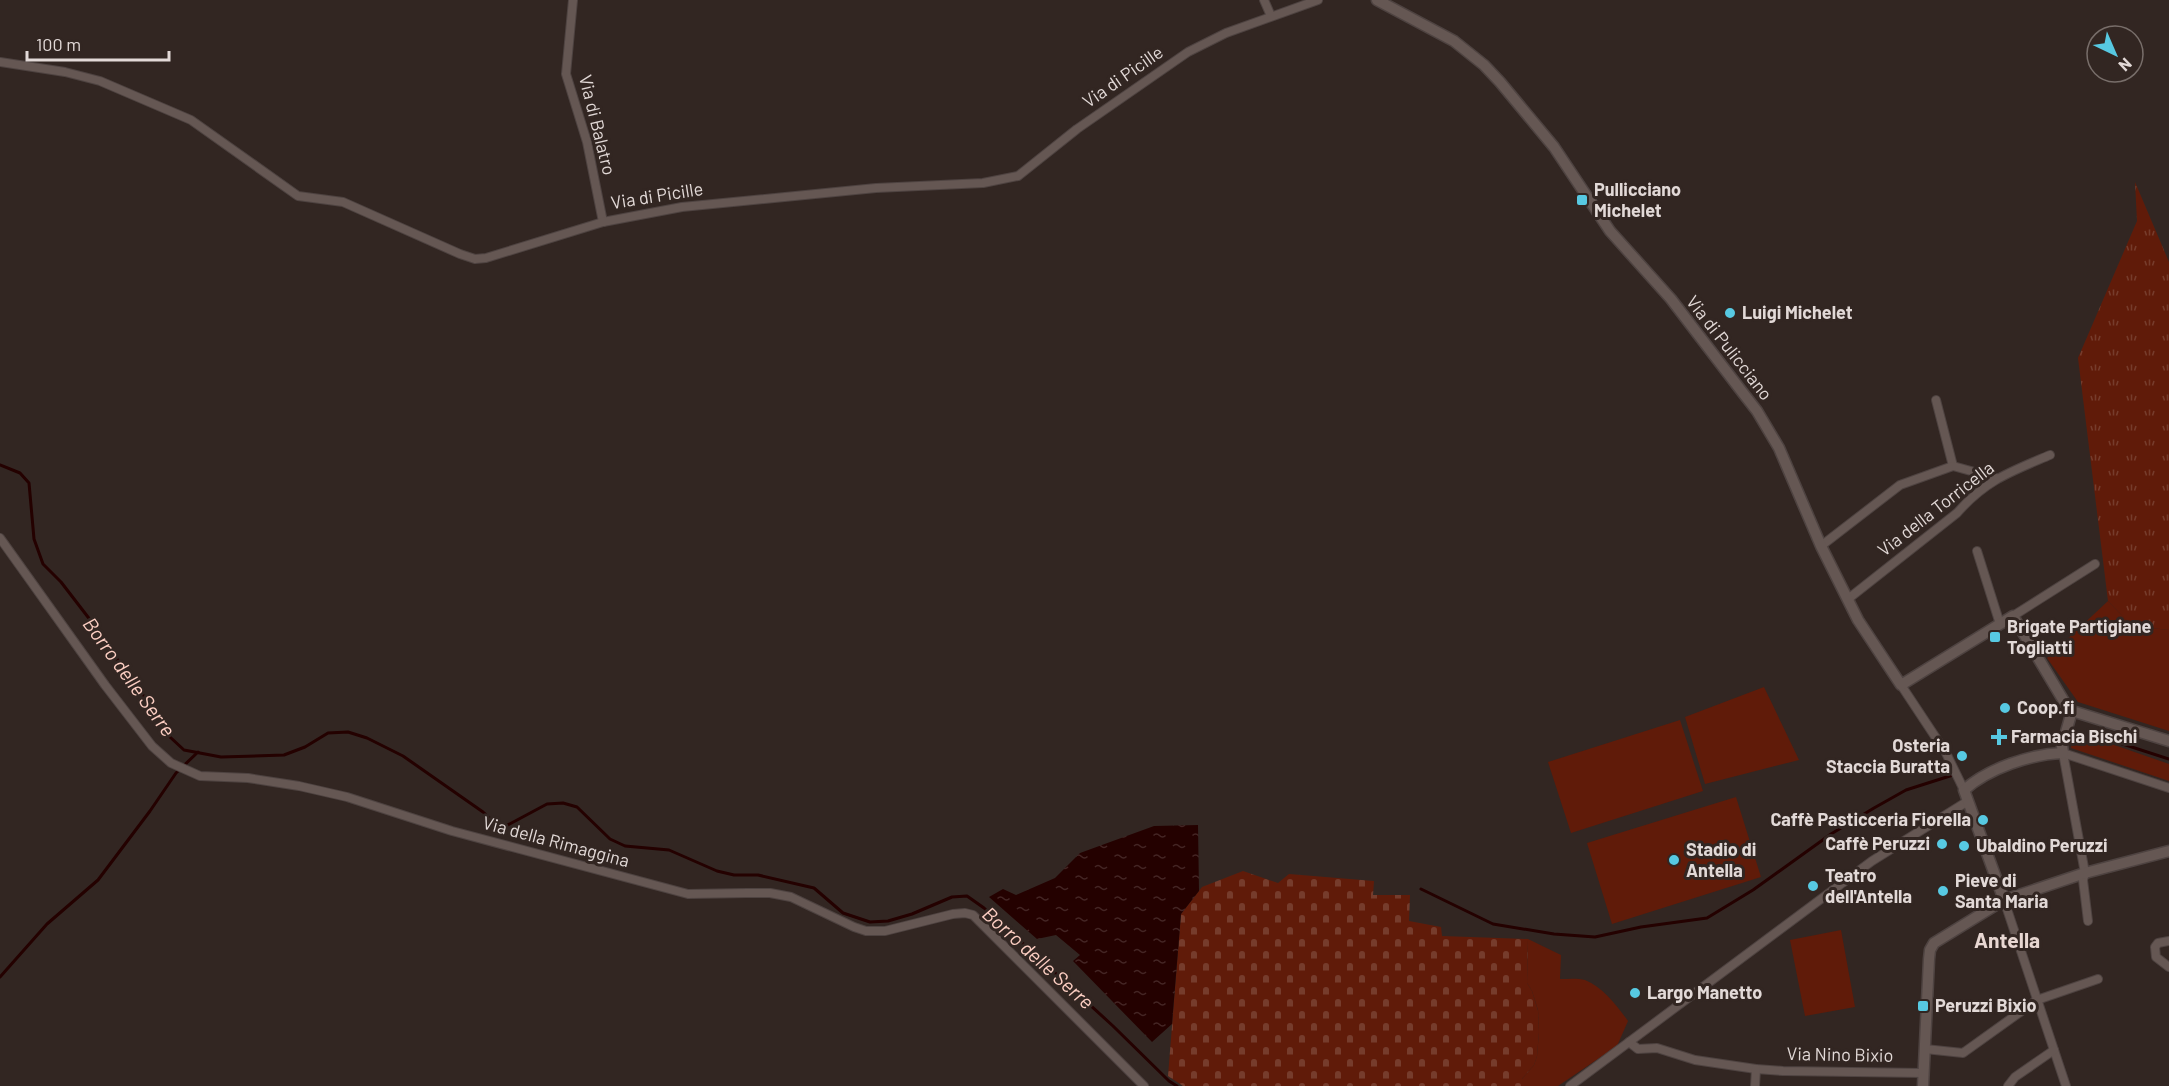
<svg xmlns="http://www.w3.org/2000/svg" width="2169" height="1086" viewBox="0 0 2169 1086" font-family="Barlow,sans-serif">
  <defs>
    <pattern id="grass-tufts" width="24" height="20" patternUnits="userSpaceOnUse" patternTransform="scale(1.5)"><rect width="24" height="20" fill="#601b09"/><path d="M3 7l-1-3M5 7V3M7 7l1-3M15 17l-1-3M17 17v-4M19 17l1-3" fill="none" stroke="#763c2c"/></pattern>
    <pattern id="cemetery-stones" width="16" height="16" patternUnits="userSpaceOnUse" patternTransform="scale(1.5)"><rect width="16" height="16" fill="#601b09"/><path d="M2 7V4a2 2 0 0 1 4 0v3zM10 15v-3a2 2 0 0 1 4 0v3z" fill="#763c2c"/></pattern>
    <pattern id="water-ripples" width="26" height="14" patternUnits="userSpaceOnUse" patternTransform="scale(1.5)"><rect width="26" height="14" fill="#240100"/><path d="M2 4q2-2 4 0t4 0M15 11q2-2 4 0t4 0" fill="none" stroke="#442524"/></pattern>
  </defs>
  <rect width="100%" height="100%" fill="#322622"/>
  <path fill="url(#grass-tufts)" d="M2135,182L2169,262V630L2132,626L2108,601L2078,358L2137,221Z"/>
  <path fill="url(#cemetery-stones)" d="M1243,871L1278,883L1289,874L1374,881L1373,895H1410L1409,921L1441,927L1442,936L1528,939L1527,983L1532,991L1538,1011L1539,1032L1537,1056L1534,1065L1522,1079V1086H1183L1168,1076L1181,914L1202,887Z"/>
  <g fill="#601b09">
    <path d="M2108,601L2132,626L2169,630V731L2078,702L2047,658Z"/>
    <path d="M1764,687L1799,760L1705,784L1685,717Z"/>
    <path d="M1680,720L1703,791L1571,833L1548,762Z"/>
    <path d="M2072,740H2100L2169,764V781L2071,748Z"/>
    <path d="M1736,797L1761,877L1612,924L1587,843Z"/>
    <path d="M1841,930L1855,1007L1805,1016L1790,940Z"/>
    <path d="M1528,939L1561,955L1560,979C1568,979 1578,978 1585,980C1603,987 1618,1007 1628,1021L1617,1046L1558,1086H1522V1079L1534,1065L1537,1056L1539,1032L1538,1010L1532,991L1527,983Z"/>
  </g>
  <path fill="url(#water-ripples)" d="M1198,825L1199,891L1181,914L1172,1024L1152,1042L1073,961L1080,955L1056,935L1037,939L989,897L1003,889L1016,895L1055,878L1080,853L1154,826Z"/>
  <g fill="none" stroke-linecap="round" stroke-linejoin="round">
    <g stroke="#240100" stroke-width="3">
      <path d="M0,465L20,473L29,483L34,539L43,564L61,582L101,634L133,684L149,702L170,737L184,750L221,757L284,755L305,747L328,733L348,732L367,738L403,756L483,812L497,825L504,827L547,804L563,803L577,807L610,839L625,846L669,850L717,871L734,875H758L814,888L843,913L870,922L888,921L912,914L952,897L967,896L984,908L1113,1026L1169,1081L1177,1086"/>
      <path d="M2074,737H2101L2169,759"/>
      <path d="M1421,889L1493,924L1554,934L1595,937L1641,927L1707,918L1753,890L1831,834L1874,808L1906,790L1953,775"/>
      <path d="M0,977L47,924L98,880L150,811L176,773L198,752"/>
    </g>
    <g stroke="#4e4341" stroke-width="10">
      <g id="minor">
        <path d="M573,0L566,74L587,142L603,222"/>
        <path d="M1264,0L1271,16"/>
        <path d="M0,62L65,72L100,81L191,120L298,196L343,202L460,254L475,259L486,258L603,222L682,207L876,188L983,183L1018,176L1077,129L1188,52L1226,33L1318,0"/>
        <path d="M1936,400L1953,466"/>
        <path d="M0,538L105,685L152,746L171,763L200,776L248,778L299,786L347,797L452,831L688,894L747,893H770L791,897L854,927L866,931H885L953,914L965,913L973,915L1144,1086"/>
        <path d="M1821,546L1900,485L1953,466L1996,478"/>
        <path d="M1977,551L2000,624"/>
        <path d="M1848,599L1957,513C1986,480 2010,472 2050,455"/>
        <path d="M2013,616L2095,564"/>
        <path d="M1901,685L1946,753L1964,790"/>
        <path d="M2063,753L2085,873L2083,880L2088,921"/>
        <path d="M2063,753L2169,788"/>
        <path d="M2004,900L2066,1086"/>
        <path d="M2169,941L2158,943L2155,947L2156,957L2169,967"/>
        <path d="M1629,1042L1638,1049L1657,1048L1695,1060L1756,1069L1783,1071L1923,1073"/>
        <path d="M1925,1049L1963,1053L2037,1000L2098,979"/>
        <path d="M1570,1086L1872,861L1968,801"/>
        <path d="M1755,1086L1756,1069"/>
        <path d="M2008,1086L2015,1077L2054,1050"/>
      </g>
    </g>
    <g stroke="#4e4341" stroke-width="13">
      <g id="tertiary">
        <path d="M1377,0L1454,41L1484,65L1500,82L1554,147L1610,231L1671,299L1743,393L1757,411L1779,448L1821,546L1858,620L1901,685L2013,616L2068,708L2072,711L2169,741"/>
        <path d="M2004,900L1964,790C1989,768 2031,754 2063,753L2062,746L2072,711"/>
        <path d="M1923,1086L1929,959L1930,950L1934,943L2004,900L2085,873L2169,851"/>
      </g>
    </g>
    <use href="#minor" stroke="#655753" stroke-width="8"/>
    <use href="#tertiary" stroke="#655753" stroke-width="10"/>
  </g>
  <g fill="#57c9e2" stroke="#322622" stroke-width="2">
    <rect x="1576" y="194" width="12" height="12" rx="3"/>
    <circle cx="1730" cy="313" r="6"/>
    <rect x="1989" y="631" width="12" height="12" rx="3"/>
    <circle cx="2005" cy="708" r="6"/>
    <path d="M1996 728h6v6h6v6h-6v6h-6v-6h-6v-6h6z"/>
    <circle cx="1962" cy="756" r="6"/>
    <circle cx="1983" cy="820" r="6"/>
    <circle cx="1942" cy="844" r="6"/>
    <circle cx="1964" cy="846" r="6"/>
    <circle cx="1674" cy="860" r="6"/>
    <circle cx="1813" cy="886" r="6"/>
    <circle cx="1943" cy="891" r="6"/>
    <circle cx="1635" cy="993" r="6"/>
    <rect x="1917" y="1000" width="12" height="12" rx="3"/>
  </g>
  <g text-anchor="middle" stroke-width="6" stroke-linejoin="round" paint-order="stroke">
    <g font-size="18" fill="#e2d9d7" stroke="#322622">
      <text transform="translate(1123 77) rotate(-35)" y="6">Via di Picille</text>
      <text transform="translate(597 125) rotate(76)" y="6">Via di Balatro</text>
      <text transform="translate(657 196) rotate(-9)" y="6">Via di Picille</text>
      <text transform="translate(1729 348) rotate(52)" y="6">Via di Pulicciano</text>
      <text transform="translate(1936 509) rotate(-38)" y="6">Via della Torricella</text>
      <text transform="translate(556 842) rotate(15)" y="6">Via della Rimaggina</text>
      <text transform="translate(1840 1055) rotate(1)" y="6">Via Nino Bixio</text>
    </g>
    <g font-size="18" font-weight="bold" fill="#e2d9d7" stroke="#322622" text-anchor="start">
      <text x="1594" y="196">Pullicciano<tspan x="1594" dy="21">Michelet</tspan></text>
      <text x="1742" y="319">Luigi Michelet</text>
      <text x="2007" y="633">Brigate Partigiane<tspan x="2007" dy="21">Togliatti</tspan></text>
      <text x="2017" y="714">Coop.fi</text>
      <text x="2011" y="743">Farmacia Bischi</text>
      <text x="1950" y="752" text-anchor="end">Osteria<tspan x="1950" dy="21">Staccia Buratta</tspan></text>
      <text x="1971" y="826" text-anchor="end">Caffè Pasticceria Fiorella</text>
      <text x="1930" y="850" text-anchor="end">Caffè Peruzzi</text>
      <text x="1976" y="852">Ubaldino Peruzzi</text>
      <text x="1686" y="856">Stadio di<tspan x="1686" dy="21">Antella</tspan></text>
      <text x="1825" y="882">Teatro<tspan x="1825" dy="21">dell'Antella</tspan></text>
      <text x="1955" y="887">Pieve di<tspan x="1955" dy="21">Santa Maria</tspan></text>
      <text x="1647" y="999">Largo Manetto</text>
      <text x="1935" y="1012">Peruzzi Bixio</text>
    </g>
    <g font-size="20" font-style="italic" fill="#fdcfc3" stroke="#322622">
      <text transform="translate(129 677) rotate(54)" y="7">Borro delle Serre</text>
      <text transform="translate(1038 958) rotate(42)" y="7">Borro delle Serre</text>
    </g>
    <g font-size="21" font-weight="bold" fill="#e8d7d2" stroke="#322622">
      <text x="2007" y="948">Antella</text>
    </g>
  </g>
  <g transform="translate(2115 54) rotate(136)"><circle r="28" fill="#322622" stroke="#786e6a" stroke-width="1.5"/>
  <path d="M0-4.5L10 22L0 15L-10 22Z" fill="#57c9e2"/>
  <text y="-9" font-size="16" font-weight="bold" text-anchor="middle" fill="#e2d9d7">N</text>
  </g>
  <path d="M27 51v9h142v-9" fill="none" stroke="#e2d9d7" stroke-width="3"/>
  <text x="36" y="51" font-size="18" fill="#e2d9d7" stroke="#322622" stroke-width="4.5" paint-order="stroke">100 m</text>
</svg>
